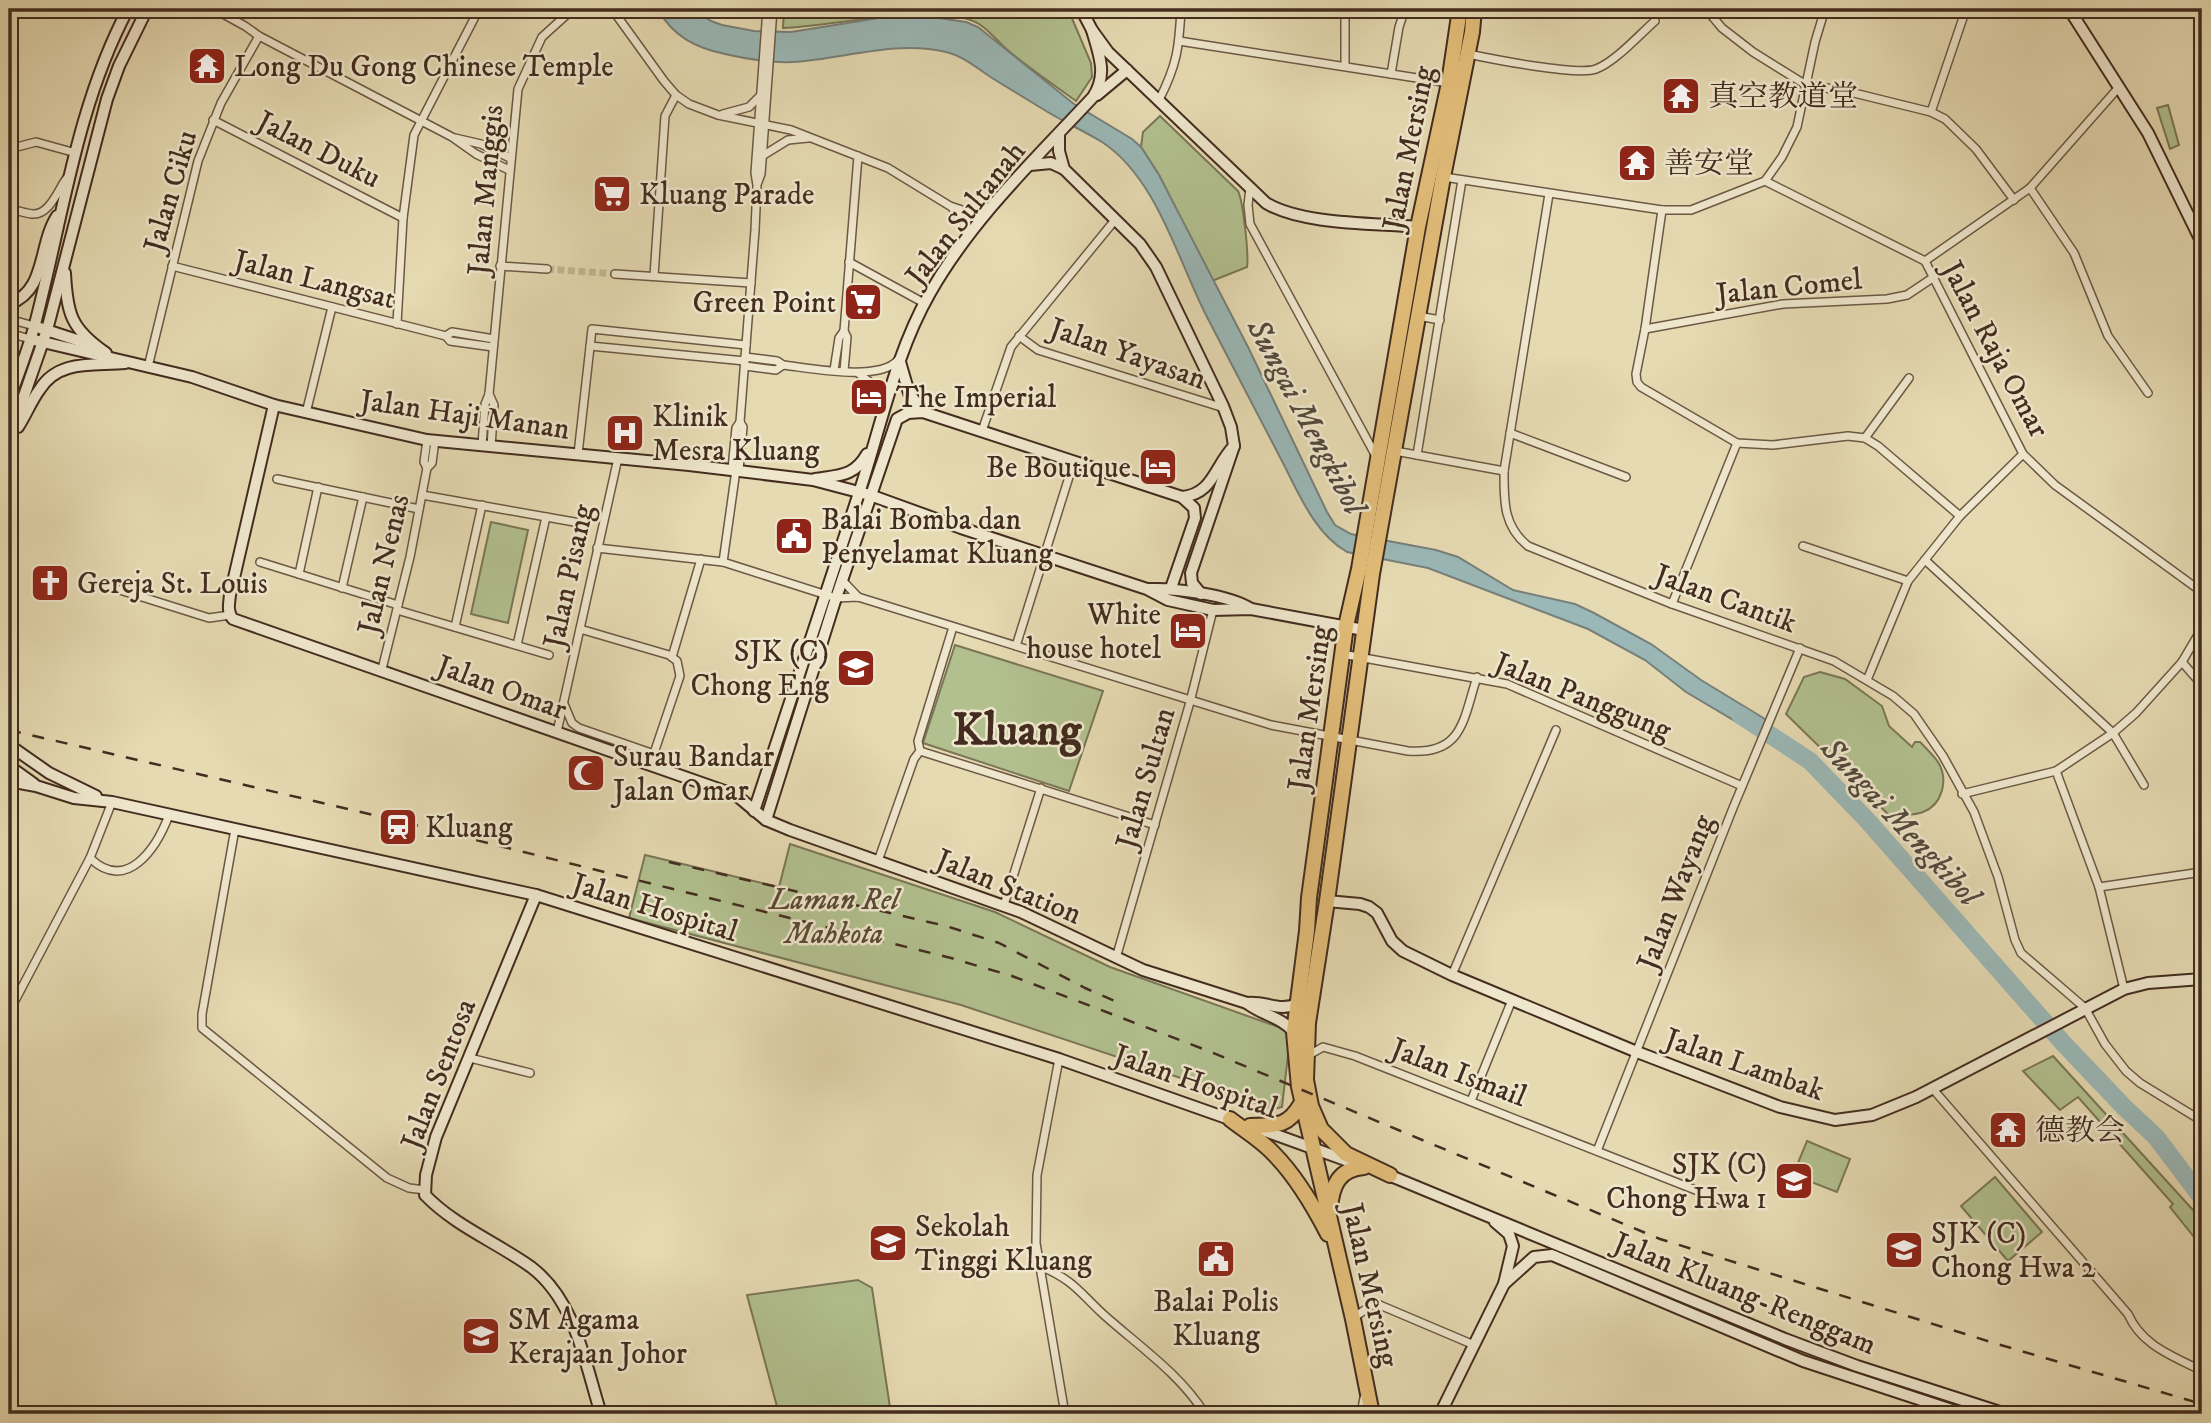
<svg xmlns="http://www.w3.org/2000/svg" width="2211" height="1423" viewBox="0 0 2211 1423" font-family="'IM FELL DW Pica','Noto Serif SC',serif">
  <rect width="100%" height="100%" fill="#e6dab2"/>
  <filter id="stains"><feTurbulence type="fractalNoise" baseFrequency=".00286" numOctaves="4"/><feColorMatrix values="0 0 0 0 .2 0 0 0 0 .09 0 0 0 0 .02 0 0 0 .5 -.17"/></filter>
  <radialGradient id="worn" r=".72"><stop offset=".6" stop-color="#630" stop-opacity="0"/><stop offset="1" stop-color="#630" stop-opacity=".3"/></radialGradient>
  <g fill="#b2c08f" stroke="#7a7657" stroke-width="2">
    <path d="M784,9H1068L1091,63L1092,77L1076,101C1054,85 1032,70 1011,53C1000,44 991,32 979,24C937,0 833,27 783,28Z"/>
    <path d="M2168,105L2179,145L2170,149L2157,108Z"/>
    <path d="M1160,116L1238,191C1243,201 1249,255 1247,267L1212,281L1159,175L1141,147L1143,132Z"/>
    <path d="M491,522L528,530L508,623L471,614Z"/>
    <path d="M955,645L1103,691L1069,791L923,743Z"/>
    <path d="M1820,672L1845,679L1882,706L1889,726L1912,747L1915,742H1920C1926,748 1933,755 1938,762C1949,780 1942,805 1923,812C1913,816 1901,814 1891,817L1786,714L1804,677Z"/>
    <path d="M790,844L995,912L1110,967L1284,1029L1290,1038L1282,1107L1274,1109L961,1005L629,918L645,855L779,887Z"/>
    <path d="M2053,1056L2202,1220V1247L2170,1207L2173,1204L2078,1097L2060,1110L2023,1071Z"/>
    <path d="M1807,1141L1850,1159L1837,1192L1793,1175Z"/>
    <path d="M1995,1177L2042,1232L2008,1261L1961,1206Z"/>
    <path d="M858,1280L872,1288L891,1414H779L747,1295Z"/>
  </g>
  <path fill="#9ab8b7" stroke="#77807a" stroke-width="2" d="M658,9H693L711,21L722,25L754,31L791,32L885,17L925,16L966,22L978,27L1074,104L1132,139L1141,147L1159,175L1249,349L1327,512L1335,525L1351,534L1436,550L1458,557L1513,590L1575,604L1594,613L1651,644L1701,680L1765,719L1757,734L1686,692L1645,660L1588,629L1428,568L1347,552C1315,534 1299,494 1283,463C1258,414 1232,366 1207,317C1178,261 1157,178 1102,142C1084,131 1064,122 1046,111C1028,100 1010,89 992,78C977,68 963,56 946,52C895,40 844,59 793,62C770,63 747,59 725,54C696,48 672,36 658,9Z"/>
  <g fill="none" stroke-linecap="round" stroke-linejoin="round">
    <path stroke="#9ab8b7" stroke-width="18" d="M1740,715L1810,761L1867,820L2064,1044L2124,1107L2156,1137L2202,1198"/>
    <path stroke="#c5b795" stroke-width="7" stroke-dasharray="7 3.5" stroke-linecap="butt" d="M547,269L615,274"/>
    <g stroke="#6c5844" stroke-width="10">
      <g id="street">
        <path d="M214,9L245,26L259,36L452,137L476,154L509,170"/>
        <path d="M612,9L664,81L676,95L689,104L718,115L791,130L888,168L950,206L980,216L984,214"/>
        <path d="M1706,9L1722,28L1753,52L1806,85L1846,91L1931,112L1945,119L1976,149L2014,200"/>
        <path d="M1179,41L1449,83"/>
        <path d="M1468,54C1492,59 1577,76 1596,69C1615,62 1639,35 1655,21"/>
        <path d="M1345,66V9"/>
        <path d="M1391,74L1399,27L1405,9"/>
        <path d="M1159,100C1177,65 1179,48 1181,9"/>
        <path d="M1931,112L1966,9"/>
        <path d="M723,114L749,107L760,96"/>
        <path d="M213,120L403,218"/>
        <path d="M455,138L481,144L510,158"/>
        <path d="M9,149L36,142L76,153"/>
        <path d="M762,156L788,140L808,138"/>
        <path d="M1444,177L1662,210H1691L1765,181L1782,157L1797,127L1815,42L1825,9"/>
        <path d="M1765,181L1925,261L2023,454L2055,485L2202,592"/>
        <path d="M758,182L761,174L773,9"/>
        <path d="M1250,188L1248,205L1250,224L1377,458"/>
        <path d="M2030,188L2074,253L2108,336L2148,393"/>
        <path d="M1549,194L1504,471C1504,501 1503,526 1528,546L1672,604L1834,661L1893,696L1914,714L1943,756L1974,812L1998,877L2015,940L2021,953L2085,1008L2105,1044L2126,1071L2140,1083L2202,1121"/>
        <path d="M9,209C17,210 24,213 32,214C49,216 58,190 66,179"/>
        <path d="M953,209L964,223L967,238"/>
        <path d="M1662,210L1645,329L1636,374L1637,382L1641,387L1737,443L1773,445L1848,436L1865,438L1878,446L1960,516"/>
        <path d="M1925,261L2030,188L2119,87"/>
        <path d="M849,262L924,303"/>
        <path d="M172,266L446,336L450,341L493,347"/>
        <path d="M500,266L547,269"/>
        <path d="M615,274L751,283"/>
        <path d="M654,276L665,116L676,95"/>
        <path d="M1418,316L1440,320"/>
        <path d="M9,319L34,326"/>
        <path d="M397,324L403,218L414,135L479,9"/>
        <path d="M1645,329L1783,304L1887,299L1907,295L1934,277"/>
        <path d="M844,331L847,337L844,371"/>
        <path d="M9,333L30,339"/>
        <path d="M446,336L452,332L494,339"/>
        <path d="M1019,336L1038,350L1224,408"/>
        <path d="M590,346L745,361"/>
        <path d="M745,357L777,361L783,365C810,368 880,382 898,360"/>
        <path d="M745,366L776,370L783,365"/>
        <path d="M148,367L198,161L221,103L259,36"/>
        <path d="M834,370L839,338L844,331L858,156"/>
        <path d="M858,373L879,389L887,401"/>
        <path d="M489,394L494,405L491,446"/>
        <path d="M306,413L332,307"/>
        <path d="M982,431L1011,347L1115,220"/>
        <path d="M1510,433L1626,477"/>
        <path d="M1865,438L1909,378"/>
        <path d="M482,445L485,404L489,394L518,89L542,37L573,9"/>
        <path d="M1395,451L1504,471"/>
        <path d="M578,454L592,329L746,345"/>
        <path d="M1417,455L1462,180"/>
        <path d="M427,468L432,463L435,440"/>
        <path d="M732,469L736,428L740,422"/>
        <path d="M739,470L743,427L740,422L755,230L757,185L755,173L767,9"/>
        <path d="M277,479L419,509"/>
        <path d="M422,495L580,523"/>
        <path d="M1803,546L1908,581"/>
        <path d="M597,548L723,562L836,598L858,597L1271,725L1408,751C1463,755 1463,720 1477,677"/>
        <path d="M1925,560L2113,733L2144,785"/>
        <path d="M260,562L398,605"/>
        <path d="M723,562L736,470"/>
        <path d="M299,574L318,487"/>
        <path d="M842,580L858,597"/>
        <path d="M107,586L209,618L230,615"/>
        <path d="M342,588L363,497"/>
        <path d="M1672,604L1737,443"/>
        <path d="M397,610L549,655"/>
        <path d="M455,627L482,505"/>
        <path d="M580,629L669,655L677,661L680,676L650,765"/>
        <path d="M517,645L546,517"/>
        <path d="M1016,646L1074,461"/>
        <path d="M1342,654L1507,684L1742,786"/>
        <path d="M672,657L701,559"/>
        <path d="M2182,662L2202,685"/>
        <path d="M382,669L410,557L427,468L424,462L427,440"/>
        <path d="M1867,680L1908,581L1960,516L2023,454"/>
        <path d="M564,704L572,723L579,728L654,754"/>
        <path d="M557,732L618,458"/>
        <path d="M920,751L1155,825"/>
        <path d="M2056,771L2099,887L2202,872"/>
        <path d="M1962,794L2056,771L2113,733L2136,713L2182,662L2202,628"/>
        <path d="M235,829L202,1014V1028L387,1178L409,1188L425,1190"/>
        <path d="M90,858C127,894 157,847 169,815"/>
        <path d="M878,861L914,759L920,751L918,741L953,627"/>
        <path d="M2099,887L2124,989"/>
        <path d="M1004,905L1041,788"/>
        <path d="M1116,958L1190,702L1213,610"/>
        <path d="M1452,975L1556,730"/>
        <path d="M9,1012L90,858L112,802"/>
        <path d="M1309,1055L1323,1047L1355,1056L1721,1200"/>
        <path d="M470,1058L530,1073"/>
        <path d="M1059,1059L1037,1175L1036,1243L1065,1414"/>
        <path d="M1932,1088L2128,1314C2142,1346 2173,1356 2202,1371"/>
        <path d="M1471,1101L1512,1000"/>
        <path d="M1597,1151L1733,808L1800,648"/>
        <path d="M1040,1266C1075,1281 1079,1292 1104,1315C1140,1347 1180,1374 1205,1414"/>
        <path d="M1353,1318L1375,1303L1474,1345"/>
        <path d="M1361,1414L1364,1398"/>
      </g>
    </g>
    <g stroke="#432c1f" stroke-width="14">
      <g id="secondary">
        <path d="M1081,9L1092,30L1108,52L1266,203C1302,225 1375,223 1418,227"/>
        <path d="M2069,9L2148,133L2202,243"/>
        <path d="M1097,95L1127,70"/>
        <path d="M1059,134V151L1064,169L1140,244L1156,267L1223,406L1231,427L1234,446L1191,573L1192,583L1201,594"/>
        <path d="M1030,165L1051,163L1064,169"/>
        <path d="M65,273C67,314 71,329 106,353"/>
        <path d="M9,304C47,291 38,245 57,216"/>
        <path d="M40,328L80,341L90,348"/>
        <path d="M30,339L192,377L274,405L427,440L689,465L813,480L870,495L961,528L1147,589L1168,600L1213,610L1251,609L1364,630"/>
        <path d="M900,362L909,393L923,412"/>
        <path d="M9,400C18,375 28,350 35,324C63,218 76,107 128,9"/>
        <path d="M274,405L230,595C229,604 227,612 233,619L736,795L766,820L790,830L1021,912L1143,970L1247,1003C1266,1001 1279,1012 1297,1004"/>
        <path d="M18,427C26,415 31,401 40,389C59,359 94,366 125,363"/>
        <path d="M9,439L47,330L107,99L119,66L147,9"/>
        <path d="M815,479C839,475 854,477 867,454"/>
        <path d="M1171,588L1195,518L1194,508L1182,497"/>
        <path d="M1149,589C1176,588 1230,595 1251,609"/>
        <path d="M9,745L49,773L96,796"/>
        <path d="M9,766L34,784"/>
        <path d="M9,781L36,786L74,798L112,802L536,895L1059,1059L1235,1121"/>
        <path d="M754,811C790,705 825,599 859,493C881,427 895,354 930,293C972,219 1036,158 1093,97C1108,74 1099,55 1092,30"/>
        <path d="M766,820L834,604L897,419L908,413L923,412L1182,497C1213,494 1214,467 1234,446"/>
        <path d="M536,895L436,1137L426,1175L425,1195C455,1226 496,1242 531,1267C576,1301 585,1364 601,1414"/>
        <path d="M1327,901L1360,904L1369,907L1377,913L1392,941L1403,951L1452,975L1637,1052L1780,1107L1835,1120L1872,1115L1916,1097L2124,989L2148,983L2202,979"/>
        <path d="M1247,1003C1262,1015 1281,1017 1294,1032"/>
        <path d="M1257,1128L1351,1162"/>
        <path d="M1386,1174L1785,1339L1857,1366L2006,1414"/>
        <path d="M1504,1284L1534,1257L1552,1255L1803,1361L1964,1414"/>
        <path d="M1440,1414L1504,1284L1513,1246L1509,1234L1495,1222"/>
      </g>
    </g>
    <g stroke="#432c1f" stroke-width="18">
      <g id="highway">
        <path d="M1230,1119C1244,1130 1261,1140 1273,1153C1296,1176 1313,1205 1328,1234"/>
        <path d="M1250,1126C1275,1125 1287,1128 1301,1104"/>
        <path d="M1390,1175L1346,1154L1321,1129L1311,1106L1306,1080L1308,1023L1327,901L1372,574L1443,177L1472,32L1474,9"/>
        <path d="M1330,1208C1332,1185 1339,1169 1364,1167"/>
        <path d="M1372,1414L1353,1319L1299,1087L1294,1032L1307,931L1309,898L1346,626L1359,569L1418,227L1449,83L1460,9"/>
      </g>
    </g>
    <use href="#street" stroke="#efe7cd" stroke-width="7"/>
    <use href="#secondary" stroke="#efe7cd" stroke-width="10"/>
    <use href="#highway" stroke="#e3bd79" stroke-width="14"/>
    <g stroke="#432c1f" stroke-width="2.5" stroke-dasharray="12 12" stroke-linecap="butt">
      <path d="M9,730L391,819L951,958L1012,976L1211,1052L1660,1239L1994,1343L2202,1404"/>
      <path d="M669,862L946,926L999,943L1085,988L1117,1002"/>
    </g>
  </g>
  <defs>
    <g id="temple-square" transform="scale(2.0125)"><rect x="-9" y="-9" width="18" height="18" rx="4" fill="#8f2418" stroke="#efe7cd"/><path d="M0-6L5-2H3V0L6.5 2.5H4V6H1.5V3h-3V6H-4V2.5H-6.5L-3 0V-2H-5Z" fill="#fff"/></g>
    <g id="supermarket-square" transform="scale(2.0125)"><rect x="-9" y="-9" width="18" height="18" rx="4" fill="#8f2418" stroke="#efe7cd"/><path d="M-6-5.5h2.5l.6 2H6L4.5 2H-2.5L-4.4-4H-6ZM-1.5 3.2a1.3 1.3 0 1 0 .1 0ZM3 3.2a1.3 1.3 0 1 0 .1 0Z" fill="#fff"/></g>
    <g id="hotel-square" transform="scale(2.0125)"><rect x="-9" y="-9" width="18" height="18" rx="4" fill="#8f2418" stroke="#efe7cd"/><path d="M-6-4.5h1.5V1H6V5H4.5V3h-9V5H-6ZM-4 0a1.8 1.8 0 1 1 3.6 0ZM.5 0V-2.5h3Q6-2.5 6 0Z" fill="#fff"/></g>
    <g id="hospital-square" transform="scale(2.0125)"><rect x="-9" y="-9" width="18" height="18" rx="4" fill="#8f2418" stroke="#efe7cd"/><path d="M-5-5h3v3.5h4V-5h3V5h-3V1.5h-4V5h-3Z" fill="#fff"/></g>
    <g id="civic-square" transform="scale(2.0125)"><rect x="-9" y="-9" width="18" height="18" rx="4" fill="#8f2418" stroke="#efe7cd"/><path d="M-.6-6.5H3V-4.5H.6V-3L4-1V1h2V6H-6V1h2V-1L-.6-3ZM-1.2 2.5V6h2.4V2.5Z" fill="#fff"/></g>
    <g id="church-square" transform="scale(2.0125)"><rect x="-9" y="-9" width="18" height="18" rx="4" fill="#8f2418" stroke="#efe7cd"/><path d="M-1.2-6h2.4v3.5h3.3v2.4h-3.3V6h-2.4V-.1h-3.3v-2.4h3.3Z" fill="#fff"/></g>
    <g id="school-square" transform="scale(2.0125)"><rect x="-9" y="-9" width="18" height="18" rx="4" fill="#8f2418" stroke="#efe7cd"/><path d="M0-5L7-2L0 1L-7-2ZM-4 1L0 2.5L4 1V4Q0 6-4 4Z" fill="#fff"/></g>
    <g id="mosque-square" transform="scale(2.0125)"><rect x="-9" y="-9" width="18" height="18" rx="4" fill="#8f2418" stroke="#efe7cd"/><path d="M3.5-4.9A6 6 0 1 0 3.5 4.9A5 5 0 1 1 3.5-4.9Z" fill="#fff"/></g>
    <g id="station-square" transform="scale(2.0125)"><rect x="-9" y="-9" width="18" height="18" rx="4" fill="#8f2418" stroke="#efe7cd"/><path d="M-3-6H3Q5-6 5-4V2Q5 4 3 4L4.5 6H3L1.5 4h-3L-3 6H-4.5L-3 4Q-5 4-5 2V-4Q-5-6-3-6ZM-3.5-4v3h7v-3ZM-3.5 1v1.5H-2V1ZM2 1v1.5H3.5V1Z" fill="#fff"/></g>
  </defs>
  <g fill-rule="evenodd">
    <use href="#temple-square" x="207" y="66"/>
    <use href="#temple-square" x="1681" y="96"/>
    <use href="#temple-square" x="1637" y="163"/>
    <use href="#supermarket-square" x="612" y="194"/>
    <use href="#supermarket-square" x="863" y="302"/>
    <use href="#hotel-square" x="869" y="397"/>
    <use href="#hospital-square" x="625" y="433"/>
    <use href="#hotel-square" x="1158" y="467"/>
    <use href="#civic-square" x="794" y="536"/>
    <use href="#church-square" x="50" y="583"/>
    <use href="#hotel-square" x="1188" y="631"/>
    <use href="#school-square" x="856" y="668"/>
    <use href="#mosque-square" x="586" y="773"/>
    <use href="#station-square" x="398" y="827"/>
    <use href="#temple-square" x="2008" y="1130"/>
    <use href="#school-square" x="1794" y="1181"/>
    <use href="#school-square" x="888" y="1243"/>
    <use href="#school-square" x="1904" y="1250"/>
    <use href="#civic-square" x="1216" y="1259"/>
    <use href="#school-square" x="481" y="1336"/>
  </g>
  <g text-anchor="middle" stroke-width="5" stroke-linejoin="round" paint-order="stroke">
    <g font-size="30" fill="#432c1f" stroke="#efe7cd" text-anchor="start">
      <text x="234" y="76">Long Du Gong Chinese Temple</text>
      <text x="1708" y="106">真空教道堂</text>
      <text x="1664" y="173">善安堂</text>
      <text x="639" y="204">Kluang Parade</text>
      <text x="836" y="312" text-anchor="end">Green Point</text>
      <text x="896" y="407">The Imperial</text>
      <text x="652" y="426">Klinik<tspan x="652" dy="34">Mesra Kluang</tspan></text>
      <text x="1131" y="477" text-anchor="end">Be Boutique</text>
      <text x="821" y="529">Balai Bomba dan<tspan x="821" dy="34">Penyelamat Kluang</tspan></text>
      <text x="77" y="593">Gereja St. Louis</text>
      <text x="1161" y="624" text-anchor="end">White<tspan x="1161" dy="34">house hotel</tspan></text>
      <text x="829" y="661" text-anchor="end">SJK (C)<tspan x="829" dy="34">Chong Eng</tspan></text>
      <text x="613" y="766">Surau Bandar<tspan x="613" dy="34">Jalan Omar</tspan></text>
      <text x="425" y="837">Kluang</text>
      <text x="2035" y="1140">德教会</text>
      <text x="1767" y="1174" text-anchor="end">SJK (C)<tspan x="1767" dy="34">Chong Hwa 1</tspan></text>
      <text x="915" y="1236">Sekolah<tspan x="915" dy="34">Tinggi Kluang</tspan></text>
      <text x="1931" y="1243">SJK (C)<tspan x="1931" dy="34">Chong Hwa 2</tspan></text>
      <text x="1216" y="1311" text-anchor="middle">Balai Polis<tspan x="1216" dy="34">Kluang</tspan></text>
      <text x="508" y="1329">SM Agama<tspan x="508" dy="34">Kerajaan Johor</tspan></text>
    </g>
    <g font-size="30" fill="#432c1f" stroke="#efe7cd">
      <text transform="translate(1408 148) rotate(-79)" y="10">Jalan Mersing</text>
      <text transform="translate(319 149) rotate(27)" y="10">Jalan Duku</text>
      <text transform="translate(485 190) rotate(-85)" y="10">Jalan Manggis</text>
      <text transform="translate(170 191) rotate(-74)" y="10">Jalan Ciku</text>
      <text transform="translate(965 213) rotate(-52)" y="10">Jalan Sultanah</text>
      <text transform="translate(315 279) rotate(14)" y="10">Jalan Langsat</text>
      <text transform="translate(1789 286) rotate(-6)" y="10">Jalan Comel</text>
      <text transform="translate(1996 349) rotate(62)" y="10">Jalan Raja Omar</text>
      <text transform="translate(1128 353) rotate(19)" y="10">Jalan Yayasan</text>
      <text transform="translate(465 414) rotate(8)" y="10">Jalan Haji Manan</text>
      <text transform="translate(383 564) rotate(-77)" y="10">Jalan Nenas</text>
      <text transform="translate(568 576) rotate(-78)" y="10">Jalan Pisang</text>
      <text transform="translate(1726 598) rotate(20)" y="10">Jalan Cantik</text>
      <text transform="translate(502 687) rotate(20)" y="10">Jalan Omar</text>
      <text transform="translate(1583 696) rotate(22)" y="10">Jalan Panggung</text>
      <text transform="translate(1309 708) rotate(-82)" y="10">Jalan Mersing</text>
      <text transform="translate(1145 778) rotate(-74)" y="10">Jalan Sultan</text>
      <text transform="translate(1009 886) rotate(22)" y="10">Jalan Station</text>
      <text transform="translate(1675 892) rotate(-69)" y="10">Jalan Wayang</text>
      <text transform="translate(655 907) rotate(17)" y="10">Jalan Hospital</text>
      <text transform="translate(1745 1064) rotate(19)" y="10">Jalan Lambak</text>
      <text transform="translate(1459 1072) rotate(21)" y="10">Jalan Ismail</text>
      <text transform="translate(438 1074) rotate(-69)" y="10">Jalan Sentosa</text>
      <text transform="translate(1196 1081) rotate(19)" y="10">Jalan Hospital</text>
      <text transform="translate(1371 1285) rotate(77)" y="10">Jalan Mersing</text>
      <text transform="translate(1745 1293) rotate(22)" y="10">Jalan Kluang-Renggam</text>
    </g>
    <g font-size="30" font-style="italic" fill="#594a35" stroke="#efe7cd">
      <text x="834" y="909">Laman Rel<tspan x="834" dy="34">Mahkota</tspan></text>
    </g>
    <g font-size="32" font-style="italic" fill="#54483d" stroke="#efe7cd">
      <text transform="translate(1307 416) rotate(62)" y="11">Sungai Mengkibol</text>
      <text transform="translate(1901 821) rotate(47)" y="11">Sungai Mengkibol</text>
    </g>
    <g font-size="44" font-weight="bold" fill="#432c1f" stroke="#efe7cd">
      <text x="1017" y="744">Kluang</text>
    </g>
  </g>
  <rect width="2211" height="1423" fill="none" stroke="#e6dab2" stroke-width="35"/>
  <rect x="10" y="10" width="2190" height="1402" fill="none" stroke="#432c1f" stroke-width="3.5"/>
  <rect x="18" y="18" width="2176" height="1388" fill="none" stroke="#432c1f" stroke-width="2"/>
  <rect width="100%" height="100%" filter="url(#stains)"/>
  <rect width="100%" height="100%" fill="url(#worn)"/>
</svg>
